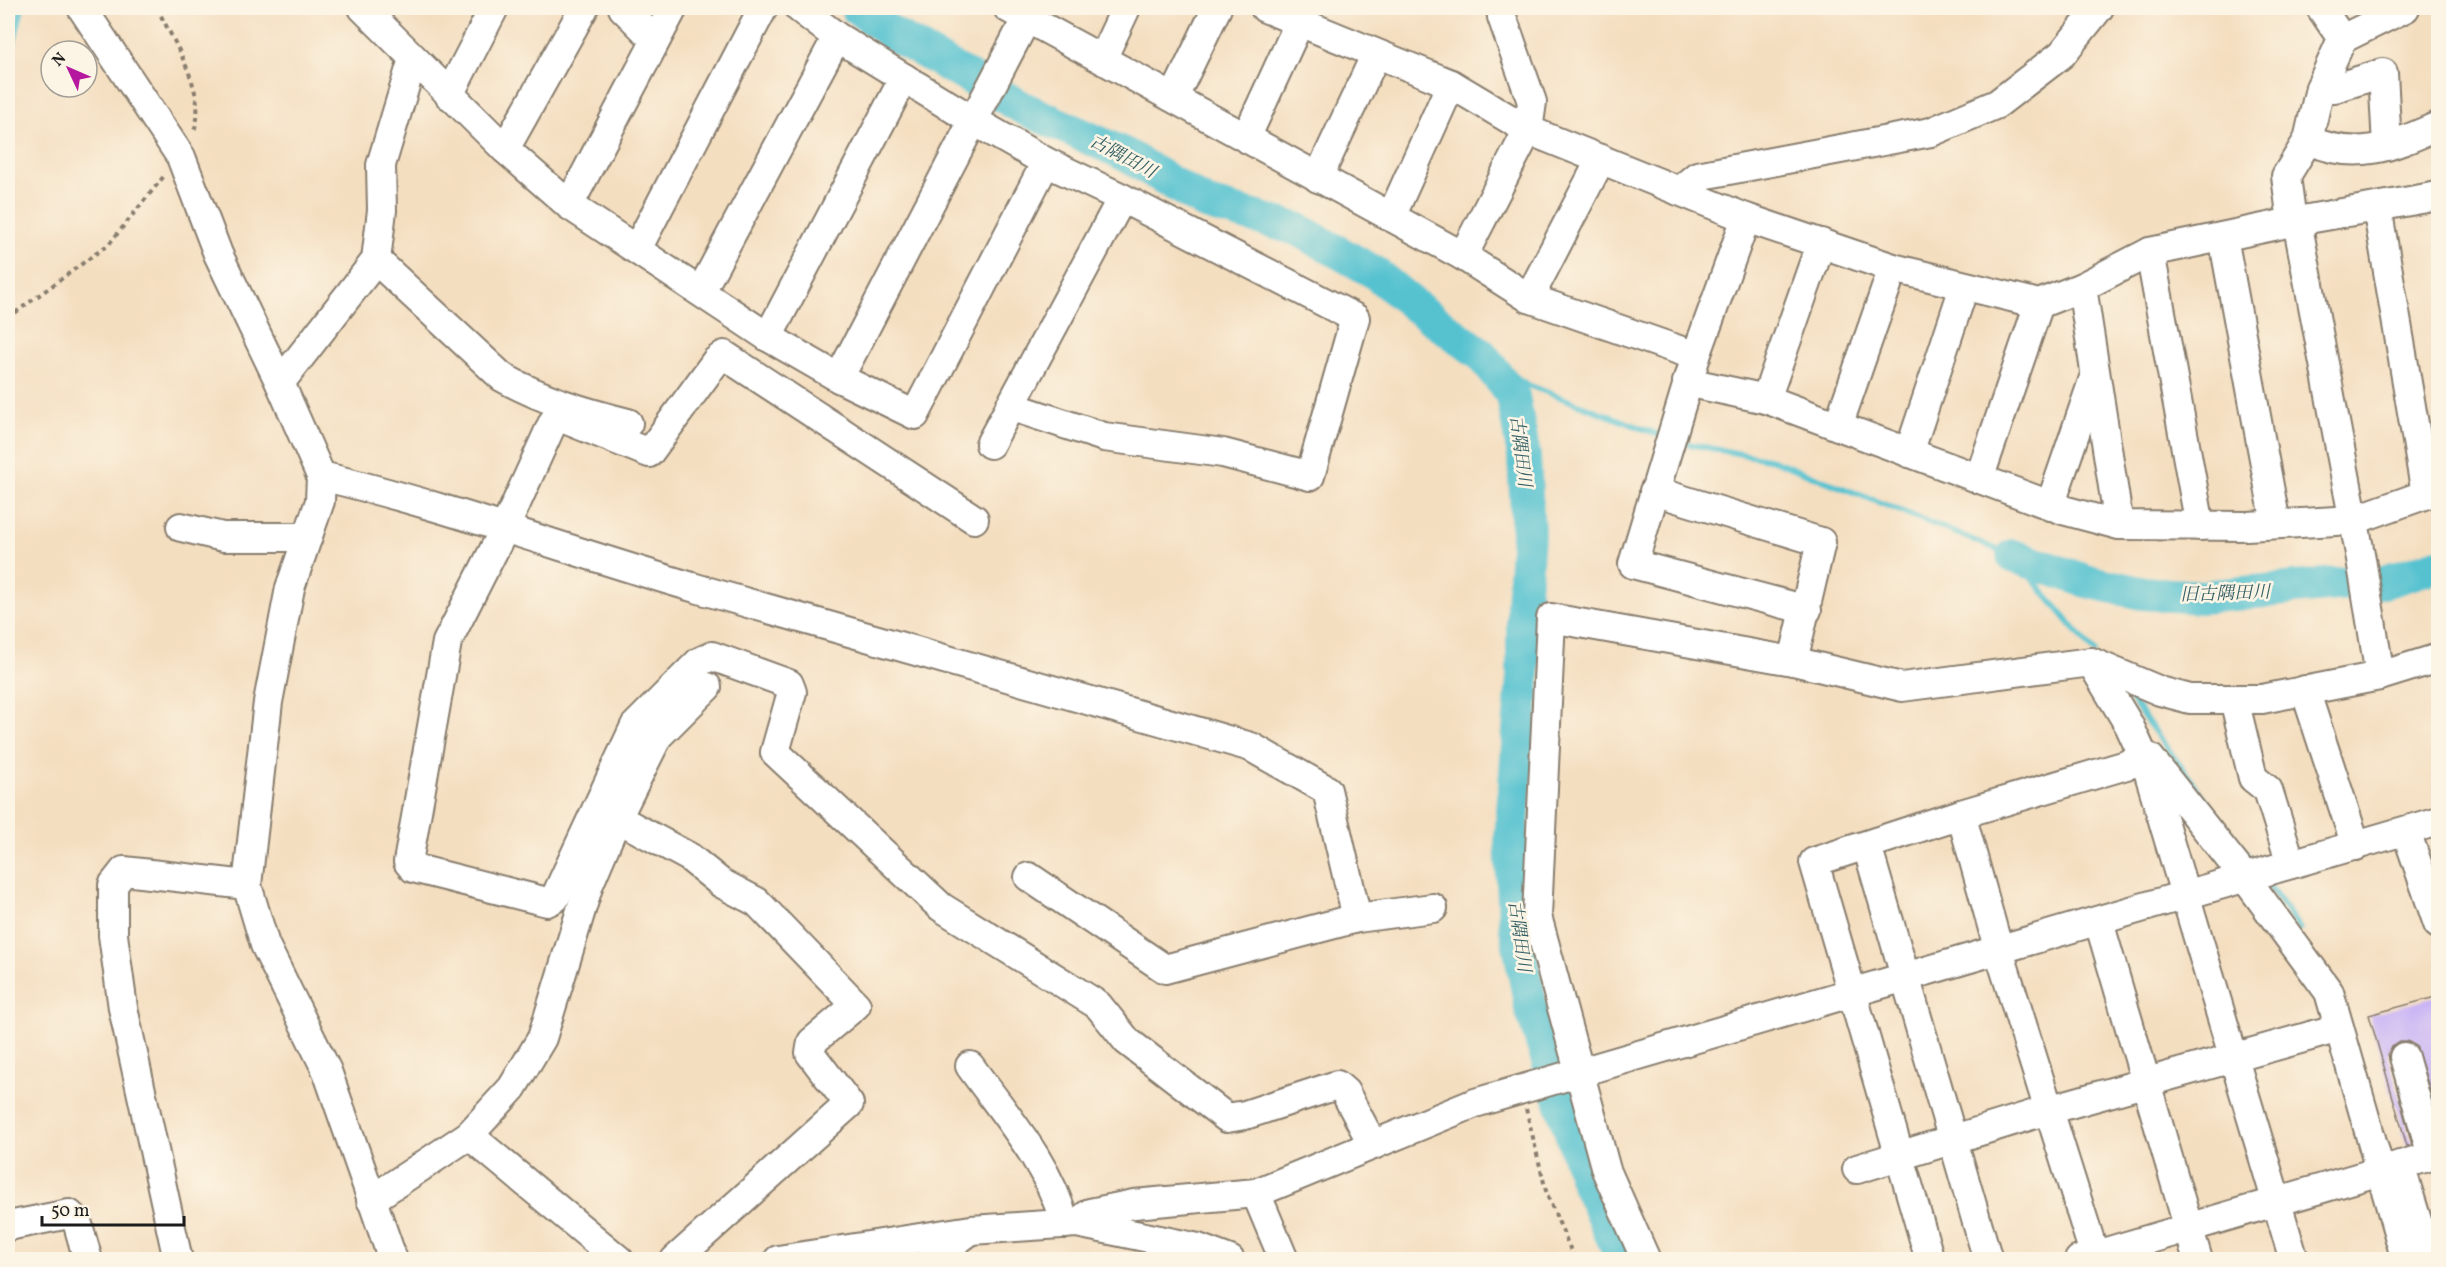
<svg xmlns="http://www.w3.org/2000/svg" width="2446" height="1267" viewBox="0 0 2446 1267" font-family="Vollkorn,'Noto Serif JP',serif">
  <rect width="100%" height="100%" fill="#fcf5e5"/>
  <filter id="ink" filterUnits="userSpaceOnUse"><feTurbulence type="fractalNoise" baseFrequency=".0167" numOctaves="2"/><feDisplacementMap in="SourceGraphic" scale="12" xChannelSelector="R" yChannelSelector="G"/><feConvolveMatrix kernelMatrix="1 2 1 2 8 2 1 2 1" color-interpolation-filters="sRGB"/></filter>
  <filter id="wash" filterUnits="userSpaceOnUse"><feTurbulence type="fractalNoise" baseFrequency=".008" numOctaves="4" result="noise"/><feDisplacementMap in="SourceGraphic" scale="24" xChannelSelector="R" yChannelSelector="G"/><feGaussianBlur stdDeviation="1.35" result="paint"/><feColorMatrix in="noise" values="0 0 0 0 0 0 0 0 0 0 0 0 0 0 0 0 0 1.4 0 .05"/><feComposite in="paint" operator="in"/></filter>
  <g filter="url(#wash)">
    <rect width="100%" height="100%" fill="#f4dec0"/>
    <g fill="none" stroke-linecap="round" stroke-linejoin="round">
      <g stroke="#56c2d0" stroke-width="6">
        <path d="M8,55L12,49L22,8"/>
        <path d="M1481,354L1528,385L1662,436"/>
        <path d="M1678,442L1773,460L2013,556L2094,652"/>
        <path d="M2121,686L2255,866"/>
        <path d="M2264,879L2300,929"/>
      </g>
      <g stroke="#56c2d0" stroke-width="34">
        <path d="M857,8L894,35L1025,109L1126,155L1205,203L1297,229L1374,272L1415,306L1481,354L1513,396L1524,456L1528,534L1523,605V677L1511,838L1515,923L1531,1008L1587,1182L1623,1260"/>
        <path d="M2013,556L2086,581L2141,593L2202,597L2347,583L2384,582L2438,565"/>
      </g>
    </g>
    <g id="blocks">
      <path fill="#c3abf8" d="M2439,996V1118L2416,1046L2407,1041H2399L2392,1046L2388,1054L2412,1145L2407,1146L2369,1015Z"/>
    </g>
  </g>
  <g filter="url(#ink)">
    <use href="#blocks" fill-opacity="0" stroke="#887d6e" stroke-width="1.5"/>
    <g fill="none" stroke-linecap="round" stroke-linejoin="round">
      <g stroke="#887d6e" stroke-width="32">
        <g id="minor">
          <path d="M82,8L181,157L218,254L280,383L321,476L320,501L290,588L268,702L247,885L265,945L327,1071L393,1260"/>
          <path d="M363,8L505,149L569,205L768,337L839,378L915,415L1046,162"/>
          <path d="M623,8L655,40"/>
          <path d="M799,8L837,37L974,121L1046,162L1122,198L1355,318L1310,476L1223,453L1104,437L1010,406"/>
          <path d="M1008,8L1463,256L1529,298L1696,356"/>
          <path d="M1265,8L1451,84L1528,130L1746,218L1893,268L2039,304L2082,287L2150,252L2297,221L2438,196"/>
          <path d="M2342,39L2405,8"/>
          <path d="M1103,57L1126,8"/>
          <path d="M2320,88H2335L2383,73L2387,146"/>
          <path d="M449,95L494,8"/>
          <path d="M1174,97L1217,8"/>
          <path d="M1246,138L1299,23"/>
          <path d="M2308,140C2358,162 2392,146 2438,126"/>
          <path d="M505,149L584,8"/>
          <path d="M1318,178L1376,54"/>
          <path d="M1679,191L1697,176L1931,132L1997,104L2062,54L2099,8"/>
          <path d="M569,205L673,8"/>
          <path d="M2377,207L2426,494"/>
          <path d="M1391,217L1451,84"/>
          <path d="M1746,218L1696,356L1633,564L1807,610"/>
          <path d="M2297,221L2361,559L2380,676"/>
          <path d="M2292,222L2286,176L2308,140L2320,88L2342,39L2321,8"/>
          <path d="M2223,237L2276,524"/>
          <path d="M637,249L763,8"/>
          <path d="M2150,252L2200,526"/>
          <path d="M1463,256L1528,130L1532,102L1502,17L1501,8"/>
          <path d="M376,260L502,377C541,399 584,412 628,423"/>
          <path d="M2082,287L2119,525"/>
          <path d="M701,291L837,37"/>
          <path d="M1529,298L1601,159"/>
          <path d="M768,337L904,78"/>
          <path d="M839,378L1032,8"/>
          <path d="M1687,382L1766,399L2063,510L2119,525L2247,526L2354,520L2438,490"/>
          <path d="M280,383L376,260L382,210L381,165L413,59"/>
          <path d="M1766,399L1821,243"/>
          <path d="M1838,426L1893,268"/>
          <path d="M990,444L1122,198"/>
          <path d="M1909,453L1964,287"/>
          <path d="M321,476C448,506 572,552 699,589C882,642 1067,693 1251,747L1327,790L1357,918"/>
          <path d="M1979,479L2039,304"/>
          <path d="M1654,491L1821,542L1793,661"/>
          <path d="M2050,506L2095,375"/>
          <path d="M974,519L724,355L716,361L649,453L562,418L553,422L504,530L447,642L408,862L413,868L547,902L555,898L635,726L699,662L712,656L789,684L792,692L775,752L941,907L1098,1005L1127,1041L1227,1118L1245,1115L1337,1085L1345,1092L1373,1145"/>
          <path d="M181,527L223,537H308"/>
          <path d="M2091,662L2129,725L2145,760L2294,1260"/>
          <path d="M2305,690L2356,846"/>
          <path d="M2234,699L2253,778L2268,790L2291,864"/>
          <path d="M1961,814L1999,951L2096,1260"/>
          <path d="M617,818L689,857L721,883L757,902L856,1005L812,1042L810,1053L849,1104L675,1260"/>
          <path d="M2406,831L2438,924"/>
          <path d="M1867,846L1988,1260"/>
          <path d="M1029,877L1165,969L1357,918L1433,908"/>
          <path d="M2099,922L2198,1260"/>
          <path d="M2404,1057L2432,1156"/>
          <path d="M970,1066C1006,1116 1049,1164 1065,1224"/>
          <path d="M469,1135L619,1260"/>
          <path d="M2400,1165L2429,1260"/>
          <path d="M1857,1169L2048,1110L2339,1028"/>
          <path d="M371,1200L469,1135L512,1088L542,1038L589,884L617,818L658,736L707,687"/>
          <path d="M1077,1223L1090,1213L1134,1204L1256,1193"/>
          <path d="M8,1226L69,1214L77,1221L88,1260"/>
          <path d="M178,1260L123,1008L113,935V885L124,871L247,885"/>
          <path d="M778,1260L971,1230L1077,1223L1198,1248L1230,1260"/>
          <path d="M930,1260L967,1233"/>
          <path d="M1284,1260L1256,1193L1475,1103L2438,821"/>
          <path d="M1646,1260L1606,1170L1537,916L1551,618L1793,661L1902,687L2091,662L2160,691L2190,699H2262L2380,676L2438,658"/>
          <path d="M1930,1260L1814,862L1961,814L2150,758L2246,879L2329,992L2406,1260"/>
          <path d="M2079,1260L2438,1154"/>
        </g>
      </g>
      <g stroke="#887d6e" stroke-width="4" stroke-dasharray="4.5 4.5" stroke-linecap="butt">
        <path d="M157,8C173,41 210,96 193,133"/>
        <path d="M8,318L109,244L164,176"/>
        <path d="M1526,1109L1547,1195L1575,1260"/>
      </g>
      <use href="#minor" stroke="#fff" stroke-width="28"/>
    </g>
  </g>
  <g text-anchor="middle" stroke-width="5" stroke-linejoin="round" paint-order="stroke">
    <g font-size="18" font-style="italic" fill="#335e64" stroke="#fcf5e5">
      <text transform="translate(1123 156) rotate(28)" y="6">古隅田川</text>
      <text transform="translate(1521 451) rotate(83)" y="6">古隅田川</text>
      <text transform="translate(2225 593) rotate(-2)" y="6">旧古隅田川</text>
      <text transform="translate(1520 936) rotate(82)" y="6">古隅田川</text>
    </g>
  </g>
  <rect width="2446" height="1267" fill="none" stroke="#fcf5e5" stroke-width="30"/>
  <g transform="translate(69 69) rotate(314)"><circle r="28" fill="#fcf5e5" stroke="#a29e95" stroke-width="1.5"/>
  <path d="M0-4.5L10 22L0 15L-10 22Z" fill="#b5179e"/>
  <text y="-9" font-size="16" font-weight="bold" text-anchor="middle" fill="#1c1c1c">N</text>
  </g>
  <path d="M42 1216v9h142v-9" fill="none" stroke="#1c1c1c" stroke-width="3"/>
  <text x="51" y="1216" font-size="18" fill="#1c1c1c" stroke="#fcf5e5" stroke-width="4.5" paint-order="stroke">50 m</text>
</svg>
